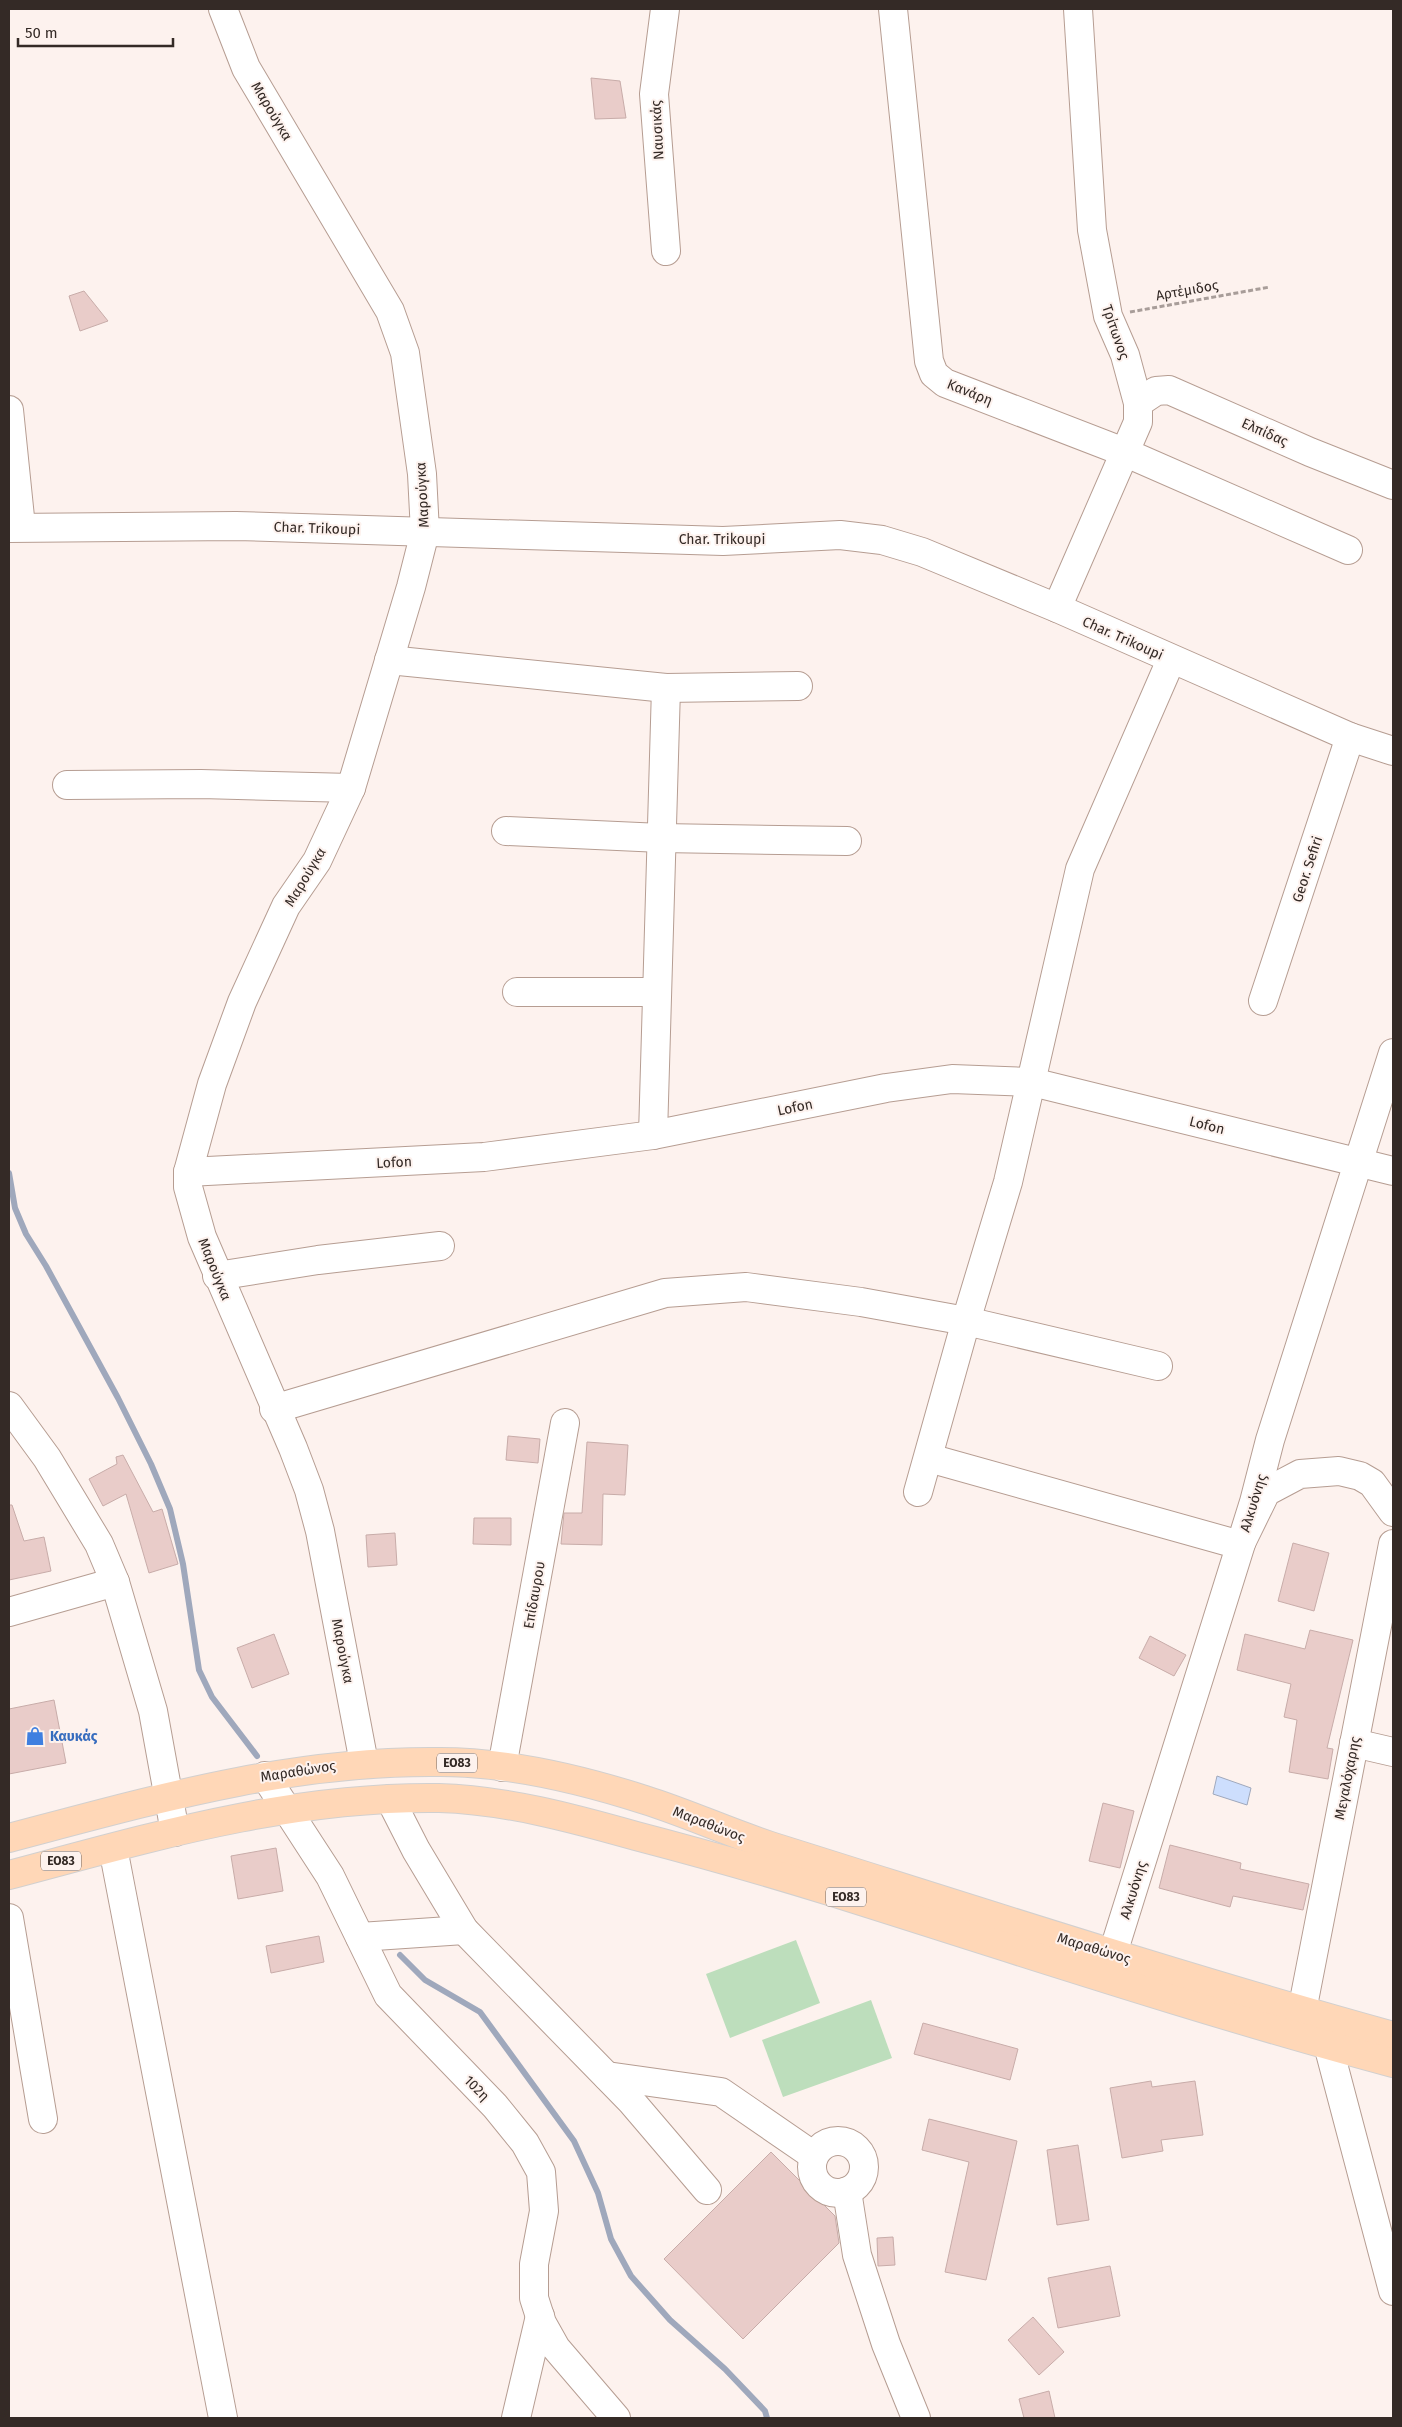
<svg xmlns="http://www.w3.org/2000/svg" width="1402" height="2427" viewBox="0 0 1402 2427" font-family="'Fira Sans',sans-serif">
  <rect width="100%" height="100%" fill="#fdf2ee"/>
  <g fill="#bddebc">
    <path d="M796,1940L820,2003L730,2038L706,1974Z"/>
    <path d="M871,2000L892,2058L783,2097L762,2040Z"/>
  </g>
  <path fill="#cddefd" stroke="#9fa8bc" d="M1217,1776L1251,1788L1247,1805L1213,1794Z"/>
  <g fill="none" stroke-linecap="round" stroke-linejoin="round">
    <g stroke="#9fa8bc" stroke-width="6">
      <path d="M9,1173L15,1208L26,1234L46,1266L118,1398L151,1464L170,1509L183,1564L199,1670L212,1697L257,1756"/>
      <path d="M400,1955L425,1980L480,2012L574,2141L598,2193L611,2239L631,2276L670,2320L725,2369L765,2411L767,2418"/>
    </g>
  </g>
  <g fill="#e9ccc9" stroke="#c8aca9">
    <path d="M591,78L620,81L626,118L595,119Z"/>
    <path d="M84,291L108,321L80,331L69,296Z"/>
    <path d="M508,1436L540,1439L538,1463L506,1460Z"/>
    <path d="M587,1442L628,1445L625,1495L603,1494L602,1545L561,1544L564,1513H582Z"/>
    <path d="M123,1455L153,1512L162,1509L178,1564L149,1573L126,1494L103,1506L89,1479L117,1464L116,1457Z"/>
    <path d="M9,1505H12L24,1541L44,1537L51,1571L9,1580Z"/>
    <path d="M474,1518H511V1545L473,1544Z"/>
    <path d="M395,1533L397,1565L368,1567L366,1535Z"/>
    <path d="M1293,1543L1329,1553L1314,1611L1278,1601Z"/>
    <path d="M1310,1630L1353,1640L1327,1748L1333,1749L1328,1779L1289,1772L1297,1720L1284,1717L1291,1684L1237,1670L1245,1634L1305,1649Z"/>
    <path d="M274,1634L289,1674L252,1688L237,1648Z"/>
    <path d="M1150,1636L1186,1655L1174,1676L1139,1658Z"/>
    <path d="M54,1700L66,1763L9,1774V1709Z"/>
    <path d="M1103,1803L1134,1811L1120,1868L1089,1861Z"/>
    <path d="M1170,1845L1241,1863L1240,1869L1309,1884L1303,1910L1233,1896L1230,1907L1159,1888Z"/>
    <path d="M276,1848L283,1891L238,1899L231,1856Z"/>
    <path d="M319,1936L324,1962L271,1973L266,1946Z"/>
    <path d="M923,2023L1018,2049L1010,2080L914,2054Z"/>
    <path d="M1151,2081L1152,2087L1195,2081L1203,2135L1161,2140L1163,2151L1122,2158L1110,2088Z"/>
    <path d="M929,2119L1017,2141L986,2280L945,2272L969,2162L922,2150Z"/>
    <path d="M1078,2145L1089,2220L1057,2225L1047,2150Z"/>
    <path d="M771,2152L835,2216L839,2243L743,2339L664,2259Z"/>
    <path d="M893,2237L895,2265L878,2266L877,2238Z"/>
    <path d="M1110,2266L1120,2316L1058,2328L1048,2278Z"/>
    <path d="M1033,2317L1064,2352L1039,2375L1008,2340Z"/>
    <path d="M1049,2391L1055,2418H1024L1019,2399Z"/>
  </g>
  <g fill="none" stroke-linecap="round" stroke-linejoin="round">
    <g stroke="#b69d92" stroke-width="30">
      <g id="minor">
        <path d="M223,9L246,68L390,311L405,353L422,474L425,532L411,587L351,788L317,861L286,906L242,1002L212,1084L188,1172V1187L202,1237L293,1448L309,1490L320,1531L364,1763"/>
        <path d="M665,9L654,94L666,251"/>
        <path d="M893,9L929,361L934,374L945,383L1124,452L1348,550"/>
        <path d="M1138,403L1156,391L1169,390L1310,452L1393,485"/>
        <path d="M9,410L21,527"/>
        <path d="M9,528L236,526L723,541L840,535L882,540L922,552L1057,608L1350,737L1393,751"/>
        <path d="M1057,608L1138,422V403L1125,355L1108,316L1092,230L1078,9"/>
        <path d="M389,660L666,688L798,686"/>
        <path d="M67,785L201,784L351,788"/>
        <path d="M506,831L661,838L847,841"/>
        <path d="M517,992H657"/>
        <path d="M1263,1001L1350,737"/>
        <path d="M653,1135L666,688"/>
        <path d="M188,1172L484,1157L653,1135L886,1088L952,1079L1032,1082L1393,1171"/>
        <path d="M217,1276L318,1260L440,1246"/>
        <path d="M9,1406L47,1458L99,1544L115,1582L153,1711L175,1832"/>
        <path d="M274,1409L665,1293L746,1287L861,1302L966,1321L1158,1366"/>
        <path d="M929,1458L1240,1545L1266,1492L1300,1474L1339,1471L1360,1476L1372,1483L1393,1512"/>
        <path d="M918,1492L966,1321L1008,1182L1080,869L1171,660"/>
        <path d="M9,1612L115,1582"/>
        <path d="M1354,1743L1393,1752"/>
        <path d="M502,1767L565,1423"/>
        <path d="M265,1776L330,1876L388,1995L495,2106L525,2143L541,2172L544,2211L534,2264V2298L542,2323L556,2348L616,2418"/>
        <path d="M390,1799L416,1850L464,1930L631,2101L707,2190"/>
        <path d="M113,1848L223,2418"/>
        <path d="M9,1918L43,2119"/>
        <path d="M360,1937L464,1930"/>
        <path d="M1113,1953L1254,1502L1270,1440L1393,1053"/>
        <path d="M1302,2011L1393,1544"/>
        <path d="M1328,2045L1393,2291"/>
        <path d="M607,2076L721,2092L814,2156"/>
        <circle cx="838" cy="2167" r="26"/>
        <path d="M847,2191L857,2255L886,2344L916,2418"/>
        <path d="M516,2418L540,2316"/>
      </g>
    </g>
    <g stroke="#d2d0cf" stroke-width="30">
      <g id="major">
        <path d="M9,1838C153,1800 290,1760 440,1762C508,1762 580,1779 645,1800C690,1814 734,1835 780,1849C984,1913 1187,1979 1393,2036"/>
        <path d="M9,1875C152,1837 289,1796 439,1798C506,1800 572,1818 636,1836C701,1853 765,1871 829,1891C1017,1950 1203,2012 1393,2063"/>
      </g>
    </g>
    <path stroke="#a89d99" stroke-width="3" stroke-dasharray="5 2.5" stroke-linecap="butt" d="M1130,312L1270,287"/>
    <use href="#minor" stroke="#fff" stroke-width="28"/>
    <use href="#major" stroke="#ffd7b7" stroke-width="28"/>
  </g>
  <defs>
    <g id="shop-bare" transform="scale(1.5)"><path d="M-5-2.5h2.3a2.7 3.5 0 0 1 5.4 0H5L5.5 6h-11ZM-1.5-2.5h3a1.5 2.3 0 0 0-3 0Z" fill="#3f7fe0" stroke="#fdf2ee" stroke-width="2.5" paint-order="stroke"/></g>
  </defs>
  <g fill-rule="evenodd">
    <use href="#shop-bare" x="35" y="1736"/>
  </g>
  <g text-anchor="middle" stroke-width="4" stroke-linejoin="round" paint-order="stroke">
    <g fill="#fdf2ee" stroke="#706662" stroke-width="1">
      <rect x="437" y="1753.5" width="40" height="19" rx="4"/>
      <rect x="41" y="1851.5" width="40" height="19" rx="4"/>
      <rect x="826" y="1887.5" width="40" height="19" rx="4"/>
    </g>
    <g font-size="12" font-weight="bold" fill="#342a26">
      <text x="457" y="1767">ΕΟ83</text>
      <text x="61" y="1865">ΕΟ83</text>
      <text x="846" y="1901">ΕΟ83</text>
    </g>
    <g font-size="14" fill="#342a26" stroke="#fdf2ee">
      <text transform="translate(272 111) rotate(59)" y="5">Μαρούγκα</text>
      <text transform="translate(657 130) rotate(-93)" y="5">Ναυσικάς</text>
      <text transform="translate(1187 290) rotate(-10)" y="5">Αρτέμιδος</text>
      <text transform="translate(1116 332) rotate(71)" y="5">Τρίτωνος</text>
      <text transform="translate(970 392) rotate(22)" y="5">Κανάρη</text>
      <text transform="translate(1265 432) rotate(24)" y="5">Ελπίδας</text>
      <text transform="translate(422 495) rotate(-93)" y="5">Μαρούγκα</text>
      <text transform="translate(317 528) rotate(2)" y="5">Char. Trikoupi</text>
      <text x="722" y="544">Char. Trikoupi</text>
      <text transform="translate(1123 638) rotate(24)" y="5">Char. Trikoupi</text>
      <text transform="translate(1307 869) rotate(-72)" y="5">Geor. Sefiri</text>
      <text transform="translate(305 877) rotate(-59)" y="5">Μαρούγκα</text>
      <text transform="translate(795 1107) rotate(-12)" y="5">Lofon</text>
      <text transform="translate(1207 1125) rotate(14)" y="5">Lofon</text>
      <text transform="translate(394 1162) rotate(-3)" y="5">Lofon</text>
      <text transform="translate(215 1269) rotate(68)" y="5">Μαρούγκα</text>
      <text transform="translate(1253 1503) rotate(-73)" y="5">Αλκυόνης</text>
      <text transform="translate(534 1595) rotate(-80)" y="5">Επίδαυρου</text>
      <text transform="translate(343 1651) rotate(79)" y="5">Μαρούγκα</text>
      <text transform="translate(298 1771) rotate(-9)" y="5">Μαραθώνος</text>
      <text transform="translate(1347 1778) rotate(-79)" y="5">Μεγαλόχαρης</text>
      <text transform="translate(709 1824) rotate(21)" y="5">Μαραθώνος</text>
      <text transform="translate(1133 1890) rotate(-73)" y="5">Αλκυόνης</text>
      <text transform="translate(1094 1948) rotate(17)" y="5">Μαραθώνος</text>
      <text transform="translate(477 2088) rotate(45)" y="5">102η</text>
    </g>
    <g font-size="14" font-weight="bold" fill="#366cbe" stroke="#fdf2ee" text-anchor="start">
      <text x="50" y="1741">Καυκάς</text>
    </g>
  </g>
  <rect width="1402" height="2427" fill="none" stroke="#342a26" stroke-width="20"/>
  <path d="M18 38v8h155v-8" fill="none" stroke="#342a26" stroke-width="2.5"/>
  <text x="25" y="38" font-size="15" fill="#342a26" stroke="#fdf2ee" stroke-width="4" paint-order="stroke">50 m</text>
</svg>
